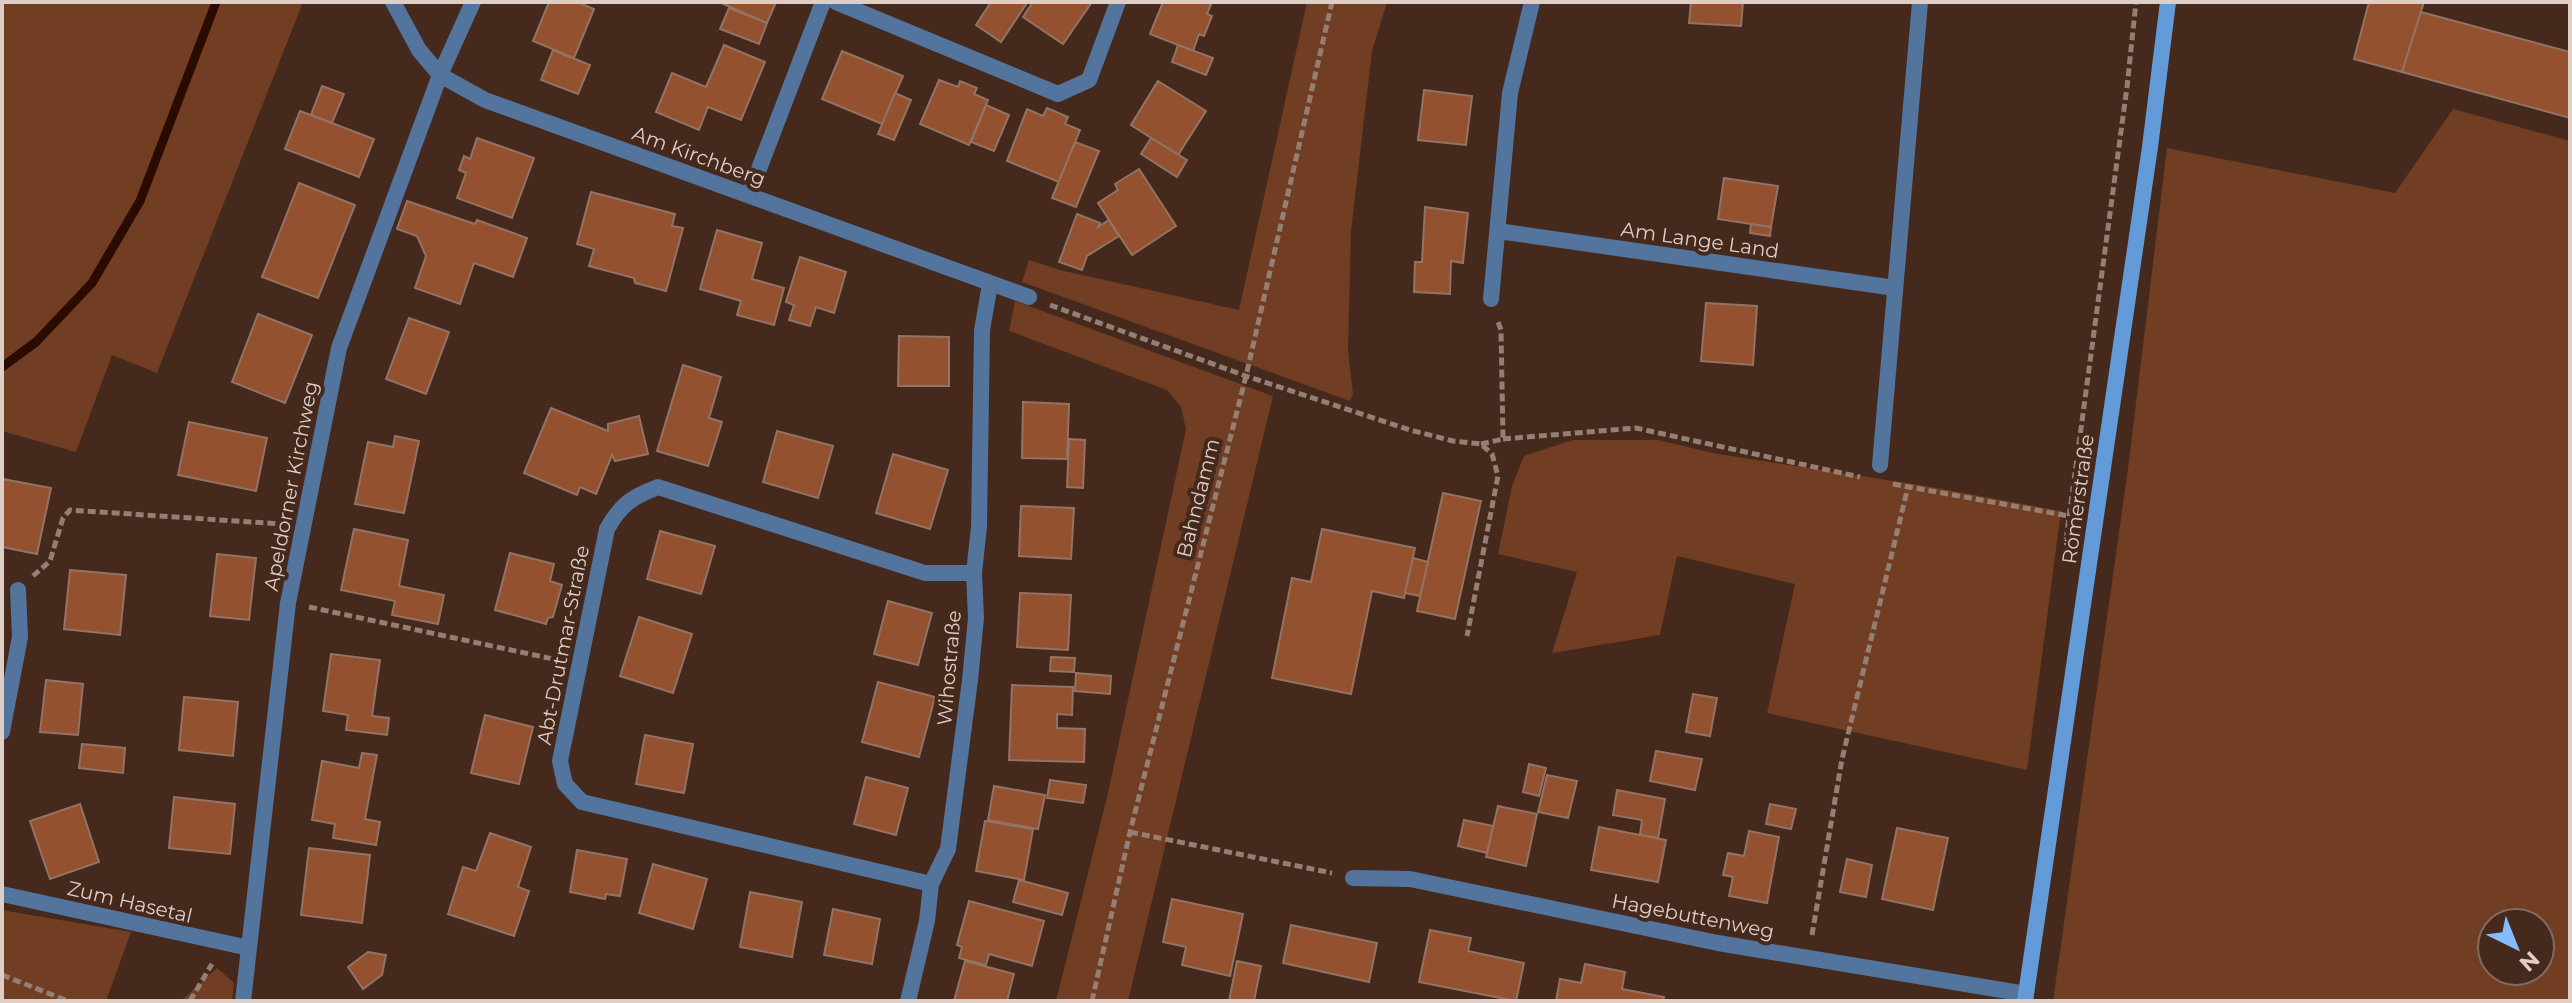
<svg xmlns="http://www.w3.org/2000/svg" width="2572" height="1003" viewBox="0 0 2572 1003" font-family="Montserrat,sans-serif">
  <rect width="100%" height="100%" fill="#44291c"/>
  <g fill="#713d23" fill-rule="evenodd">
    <path d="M2,2H303L157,373L112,355L76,452L2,431Z"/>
    <path d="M1307,2H1387L1372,51L1351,231L1348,350L1353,394L1350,401L1022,282L1029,260L1060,270L1239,310Z"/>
    <path d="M2453,109L2570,141V1001H2053L2129,461L2167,148L2395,193ZM2492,923H2540V971H2492Z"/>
    <path d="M1015,301L1273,396L1128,1001H1056L1108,793L1186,429L1181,407L1167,390L1009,331Z"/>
    <path d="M1573,440H1658L1718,454L1926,486L2061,511L2027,770L1767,713L1795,584L1677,556L1660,635L1552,653L1577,572L1498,554L1512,486L1524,456Z"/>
    <path d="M2,910L131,932L106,1001L2,1000Z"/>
    <path d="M217,968L234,983L232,1001H181Z"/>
  </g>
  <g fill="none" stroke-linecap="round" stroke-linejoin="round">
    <path stroke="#2b0a00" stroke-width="9" d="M2,367L36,342L92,283L140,201L216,2"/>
  </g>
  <g fill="#94512f" stroke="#927364" stroke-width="2">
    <path d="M549,2H577L594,9L574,58L533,41Z"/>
    <path d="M719,2H776L767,23Z"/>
    <path d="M991,2L1027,3L1001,42L976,25Z"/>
    <path d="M1033,2H1092L1063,44L1023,17Z"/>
    <path d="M1163,2H1212L1207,14L1212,16L1204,36L1199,34L1193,51L1150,34Z"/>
    <path d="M1691,2H1743L1741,26L1689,23Z"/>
    <path d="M2369,2H2424L2402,72L2354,59Z"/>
    <path d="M729,8L767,23L759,44L720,29Z"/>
    <path d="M2421,12L2570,52V118L2402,72Z"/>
    <path d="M724,45L765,62L741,120L708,107L699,130L656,112L672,73L706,87Z"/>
    <path d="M1178,45L1213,58L1206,75L1172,62Z"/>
    <path d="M553,50L590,65L578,94L541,80Z"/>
    <path d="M842,51L903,76L882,124L822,99Z"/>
    <path d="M939,80L958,87L960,81L977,88L974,94L988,100L969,145L920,124Z"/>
    <path d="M1158,81L1206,111L1178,155L1131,125Z"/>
    <path d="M322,86L344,94L332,123L311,115Z"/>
    <path d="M1424,90L1472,96L1466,145L1418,140Z"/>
    <path d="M895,93L911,100L894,140L878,134Z"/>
    <path d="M986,105L1009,115L994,151L971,142Z"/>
    <path d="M1047,108L1068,117L1065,124L1080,130L1059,182L1007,161L1027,109L1043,116Z"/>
    <path d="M300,111L374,139L359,177L285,149Z"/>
    <path d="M477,138L534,158L512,218L457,198L466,173L459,170L464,156L470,159Z"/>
    <path d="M1151,138L1187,160L1177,177L1141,154Z"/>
    <path d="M1075,142L1099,151L1076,207L1052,198Z"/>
    <path d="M1139,169L1176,226L1132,255L1098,203L1118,190L1115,184Z"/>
    <path d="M1724,178L1778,186L1771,227L1718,219Z"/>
    <path d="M299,183L355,205L318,298L262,277Z"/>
    <path d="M591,192L675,214L672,226L683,228L666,291L635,283L634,278L589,266L594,249L577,244Z"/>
    <path d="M407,201L475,224L477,220L527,238L513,277L474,263L460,304L415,288L426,256L417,236L397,229Z"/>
    <path d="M1425,207L1468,213L1463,263L1451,261L1450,294L1414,292L1415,262H1422Z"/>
    <path d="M1077,214L1100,223L1098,227L1109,220L1119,236L1087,256L1082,270L1059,262Z"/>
    <path d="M1751,224L1771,227L1770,236L1750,233Z"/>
    <path d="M717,230L762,243L752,279L784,288L774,325L737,315L741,301L700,289Z"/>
    <path d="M800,257L846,272L834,313L816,307L810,326L789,320L794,305L786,302Z"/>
    <path d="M1706,303L1757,306L1753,365L1701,361Z"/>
    <path d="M258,314L312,335L285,403L232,382Z"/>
    <path d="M409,318L449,332L426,394L386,379Z"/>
    <path d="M899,336L949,337V386H898Z"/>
    <path d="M683,365L721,377L709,418L722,422L708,466L657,451Z"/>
    <path d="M1023,402L1069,404L1067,459L1022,458Z"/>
    <path d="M551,408L608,431V424L639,416L648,454L615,461L612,455L596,494L580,487L577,495L524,473Z"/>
    <path d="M189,422L267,438L256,491L178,475Z"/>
    <path d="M777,431L833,446L818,498L763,482Z"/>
    <path d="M395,436L419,441L404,513L355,504L368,442L393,447Z"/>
    <path d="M1069,439L1085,440L1083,488L1067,487Z"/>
    <path d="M893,454L948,470L930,529L876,513Z"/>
    <path d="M3,479L51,488L37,554L2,547Z"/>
    <path d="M1443,493L1481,501L1455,619L1417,611Z"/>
    <path d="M1021,506L1074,508L1071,559L1019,556Z"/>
    <path d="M354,529L408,540L399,586L444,595L438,624L392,615L395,601L341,590Z"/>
    <path d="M1322,529L1415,548L1404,598L1372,591L1351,694L1272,678L1292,578L1311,582Z"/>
    <path d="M660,531L715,546L701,594L647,579Z"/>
    <path d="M510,553L554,564L550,581L562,585L553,617L548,618L546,624L495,610Z"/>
    <path d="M217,554L256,558L249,620L210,616Z"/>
    <path d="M1413,558L1428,562L1420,596L1405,593Z"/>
    <path d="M70,570L126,575L120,635L64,629Z"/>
    <path d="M1020,593L1071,595L1068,650L1017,647Z"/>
    <path d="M888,601L932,613L918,665L874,654Z"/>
    <path d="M639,617L692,634L673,693L620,676Z"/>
    <path d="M331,654L380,660L372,716L389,718L387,735L346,730L348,715L323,711Z"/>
    <path d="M1051,657L1075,658L1074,672L1050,671Z"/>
    <path d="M1076,673L1111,676L1110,694L1075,691Z"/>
    <path d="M46,680L83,684L78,735L40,732Z"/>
    <path d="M878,682L935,697L919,757L862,742Z"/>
    <path d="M1012,685L1073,687L1072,715L1057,714V728L1085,729L1084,762L1009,760Z"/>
    <path d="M1693,694L1717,698L1710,736L1686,732Z"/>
    <path d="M184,697L238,702L233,756L179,750Z"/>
    <path d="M485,715L533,727L519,784L471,773Z"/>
    <path d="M645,735L693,744L684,793L636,784Z"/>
    <path d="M82,744L125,748L123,773L79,768Z"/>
    <path d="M1656,751L1702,759L1695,790L1650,781Z"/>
    <path d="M362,753L377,755L365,819L380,822L376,845L333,838L335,824L312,820L322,761L359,768Z"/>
    <path d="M1529,764L1546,768L1539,796L1523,792Z"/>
    <path d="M1547,775L1577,781L1568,818L1538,812Z"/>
    <path d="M866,777L908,788L896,835L854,824Z"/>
    <path d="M1050,780L1086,785L1083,803L1047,798Z"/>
    <path d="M994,786L1045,795L1038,829L988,820Z"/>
    <path d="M1617,790L1665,799L1658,838L1640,835L1642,820L1613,815Z"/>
    <path d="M174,797L235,804L230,854L169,848Z"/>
    <path d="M80,804L99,862L50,879L30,821Z"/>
    <path d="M1770,804L1796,809L1791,829L1766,824Z"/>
    <path d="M1498,806L1537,814L1526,866L1486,857Z"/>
    <path d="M1464,820L1493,826L1487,853L1458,846Z"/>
    <path d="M985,821L1033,829L1024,880L976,871Z"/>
    <path d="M1599,827L1666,840L1658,882L1591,870Z"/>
    <path d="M1897,828L1948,838L1933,910L1882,899Z"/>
    <path d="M1749,831L1779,837L1767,903L1729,896L1733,877L1723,875L1728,853L1744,856Z"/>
    <path d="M490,833L531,847L518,887L529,891L514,936L448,914L463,867L476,871Z"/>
    <path d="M309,848L370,855L362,923L301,915Z"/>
    <path d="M577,850L627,859L620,896L606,894L605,899L570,892Z"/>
    <path d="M1847,859L1872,865L1866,897L1840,892Z"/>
    <path d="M653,864L707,879L693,929L639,913Z"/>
    <path d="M1019,880L1068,893L1062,915L1013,902Z"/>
    <path d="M750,892L802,902L792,957L740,947Z"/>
    <path d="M1172,899L1243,914L1230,976L1182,965L1186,947L1163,942Z"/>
    <path d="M969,901L1044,921L1032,966L989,954L986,965L959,958L962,947L957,945Z"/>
    <path d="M833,909L880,919L872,964L824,955Z"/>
    <path d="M1291,925L1377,943L1369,982L1283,963Z"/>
    <path d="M1430,930L1471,938L1468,951L1524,963L1516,1001L1419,982Z"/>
    <path d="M368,952L386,955L382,975L363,989L348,967Z"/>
    <path d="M965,961L1014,974L1007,1001H954Z"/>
    <path d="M1237,961L1261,966L1254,1001H1229Z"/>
    <path d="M1585,964L1625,972L1622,989L1664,997L1663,1001H1556L1560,979L1581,983Z"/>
  </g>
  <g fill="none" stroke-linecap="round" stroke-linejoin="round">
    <g stroke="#957f74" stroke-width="5" stroke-dasharray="8 4" stroke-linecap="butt">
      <path d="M1050,305L1246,376L1410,430L1453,441L1481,444L1492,454L1498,476L1467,636"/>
      <path d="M1503,439L1636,428L1860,477"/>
      <path d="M1481,444L1503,439L1501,330L1497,319"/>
      <path d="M1893,484L2069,516"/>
      <path d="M2066,540L2127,87L2136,2"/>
      <path d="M33,576L50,561L63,518L70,510L281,524"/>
      <path d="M309,607L558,660"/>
      <path d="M1130,832L1332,873"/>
      <path d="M1812,935L1842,759L1908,487"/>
      <path d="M2,975L68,1001"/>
      <path d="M190,1001L212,964"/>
      <path d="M1092,1001L1130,832L1246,376L1332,2"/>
    </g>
    <g stroke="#53749c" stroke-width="16">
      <path d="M393,2L419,50L440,75L485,100L1029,297"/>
      <path d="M836,2L1058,94L1089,80L1118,2"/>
      <path d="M749,195L823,2"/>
      <path d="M1498,231L1895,288"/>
      <path d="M1491,299L1510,93L1532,2"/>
      <path d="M1880,465L1920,2"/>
      <path d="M2,732L20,637L18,590"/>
      <path d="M1353,878L1410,879L1718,943L2026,994"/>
      <path d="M931,884L582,802L565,784L560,761L607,529C621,504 632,497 658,487L925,573H974"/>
      <path d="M2,894L249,948"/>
      <path d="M243,1001L288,603L339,348L440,75L473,2"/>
      <path d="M908,1001L927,921L931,884L948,849L970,680L976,618L974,573L979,527L982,330L990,284"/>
    </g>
    <path stroke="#639ad8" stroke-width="16" d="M2025,1001L2150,147L2168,2"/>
  </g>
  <g text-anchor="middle" stroke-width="8" stroke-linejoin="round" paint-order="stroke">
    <g font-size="20" fill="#dfcec5" stroke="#44291c">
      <text transform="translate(699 156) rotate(20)" y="7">Am Kirchberg</text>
      <text transform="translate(1700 240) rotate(8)" y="7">Am Lange Land</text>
      <text transform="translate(291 486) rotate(-79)" y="7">Apeldorner Kirchweg</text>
      <text transform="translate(1198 498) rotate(-76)" y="7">Bahndamm</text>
      <text transform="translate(2078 499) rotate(-82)" y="7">Römerstraße</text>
      <text transform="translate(563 645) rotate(-79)" y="7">Abt-Drutmar-Straße</text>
      <text transform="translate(949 668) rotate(-85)" y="7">Wihostraße</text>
      <text transform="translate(130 902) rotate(13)" y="7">Zum Hasetal</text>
      <text transform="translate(1693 916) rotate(11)" y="7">Hagebuttenweg</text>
    </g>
  </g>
  <rect width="2572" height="1003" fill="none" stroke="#dfcec5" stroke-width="8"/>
  <g transform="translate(2516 947) rotate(137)"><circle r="38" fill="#44291c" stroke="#826b60" stroke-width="2"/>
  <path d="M0-6L14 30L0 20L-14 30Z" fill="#85bbfb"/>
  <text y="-12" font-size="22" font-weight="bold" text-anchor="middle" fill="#dfcec5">N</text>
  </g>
</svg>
